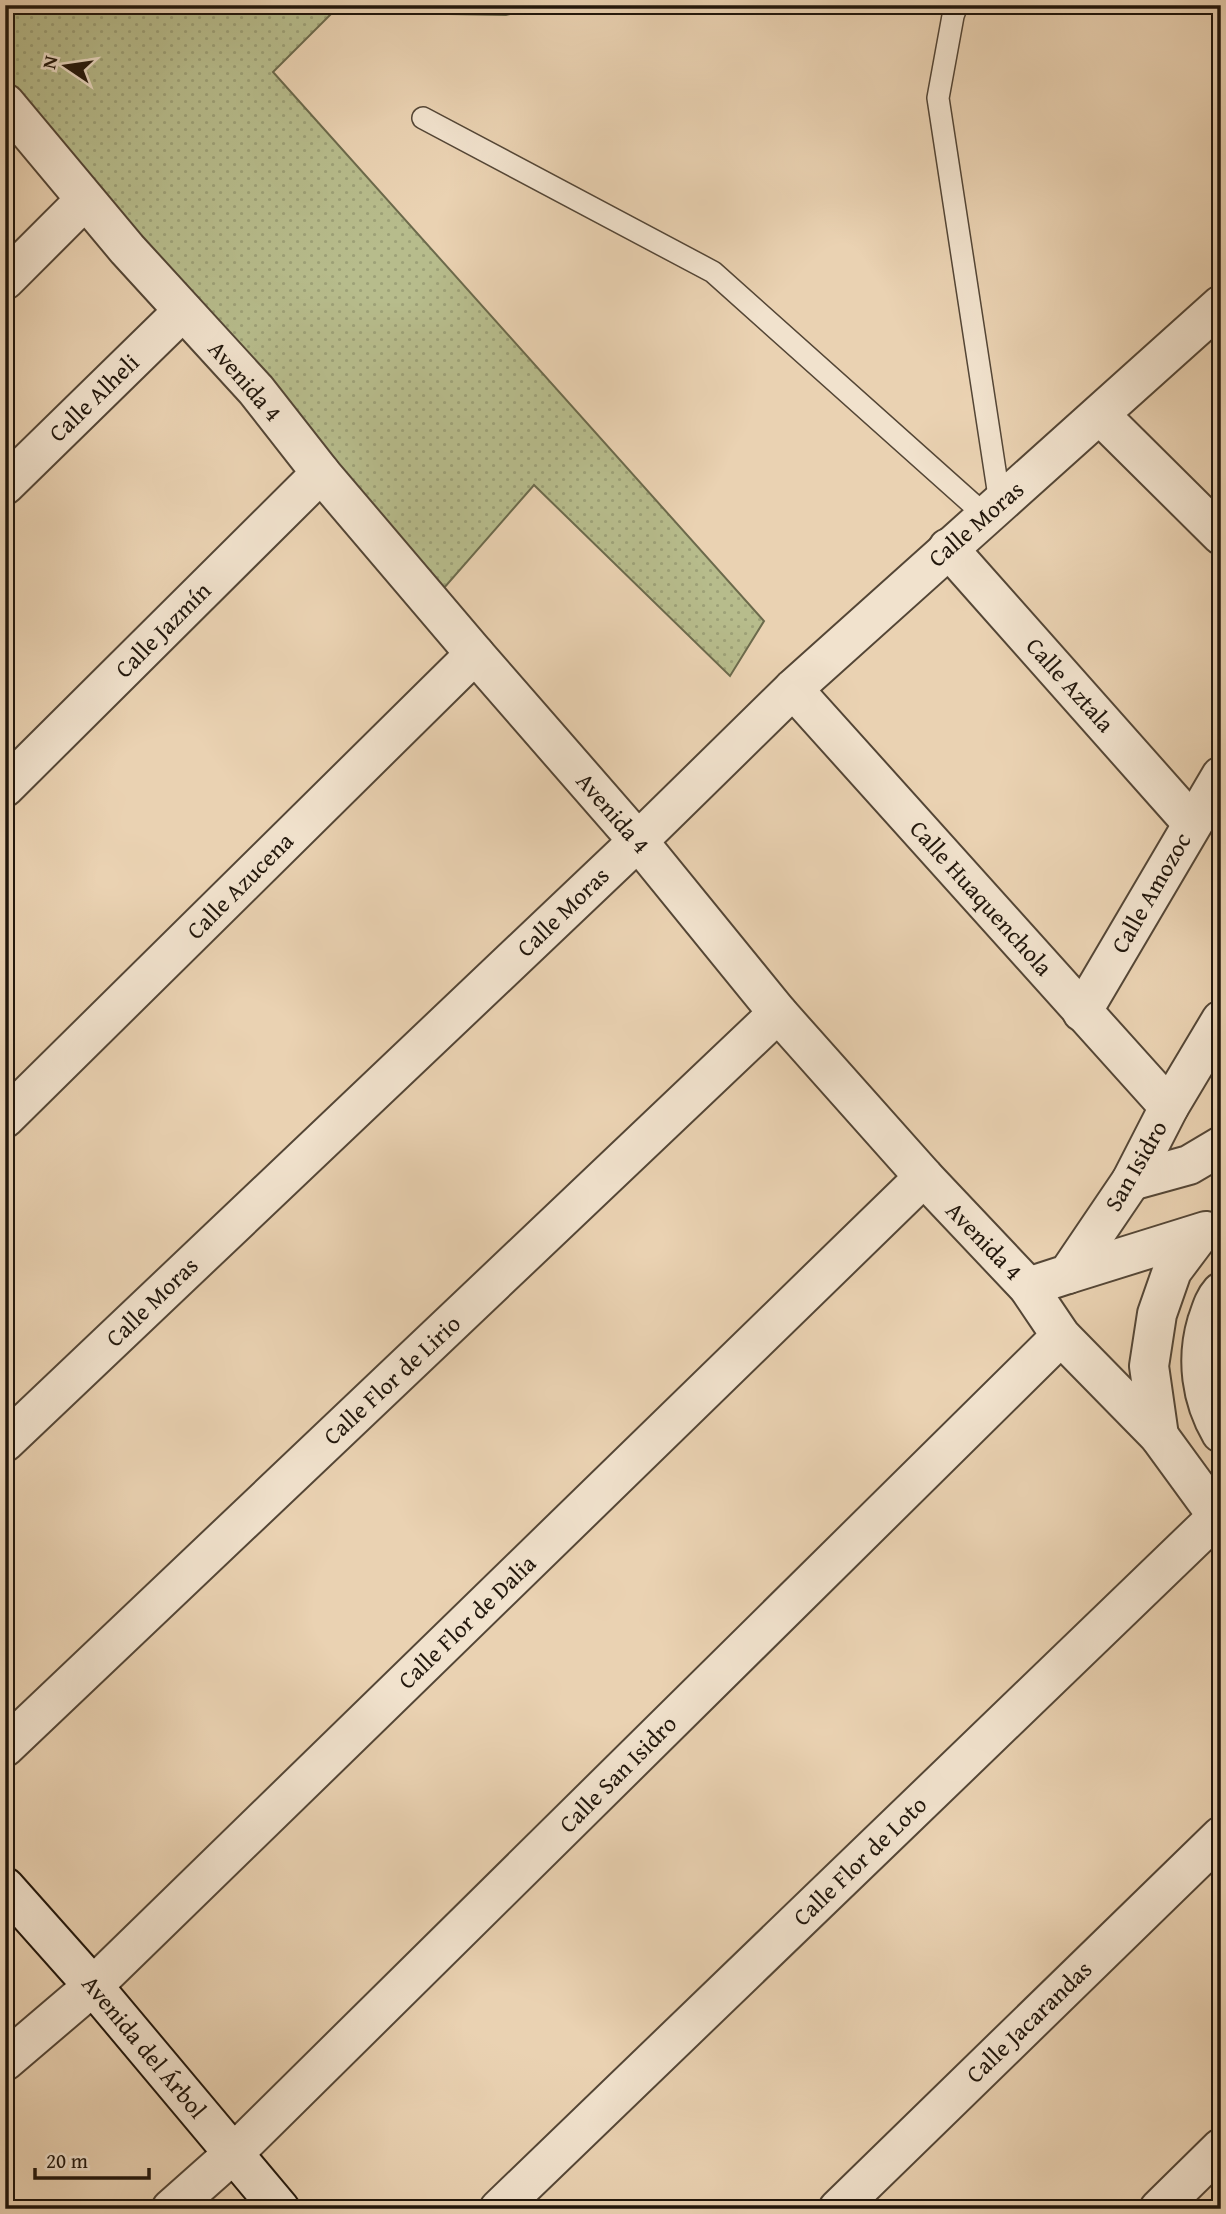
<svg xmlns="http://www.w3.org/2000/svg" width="1226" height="2214" viewBox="0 0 1226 2214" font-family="'Gentium Book Plus',serif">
  <defs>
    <pattern id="grass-dots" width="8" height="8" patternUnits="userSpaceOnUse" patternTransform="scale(1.75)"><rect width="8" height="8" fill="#b7bc8c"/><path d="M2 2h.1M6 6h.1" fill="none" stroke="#9da178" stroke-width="1.8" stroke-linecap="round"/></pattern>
  </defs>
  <rect width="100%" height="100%" fill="#ead2b2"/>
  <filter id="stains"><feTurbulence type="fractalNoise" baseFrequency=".00286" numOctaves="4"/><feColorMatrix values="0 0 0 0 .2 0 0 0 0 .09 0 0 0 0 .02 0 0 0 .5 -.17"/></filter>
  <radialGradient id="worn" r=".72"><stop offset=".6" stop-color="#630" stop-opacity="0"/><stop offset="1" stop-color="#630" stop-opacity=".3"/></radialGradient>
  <path fill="url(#grass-dots)" stroke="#6c6a4c" stroke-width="2" d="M5,5H550L506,15L333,12L273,72L764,621L730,676L534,485L444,588L5,100Z"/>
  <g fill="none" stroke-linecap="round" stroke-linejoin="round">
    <g stroke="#544636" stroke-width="24">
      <g id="lane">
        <path d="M957,5L953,16L938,98L1000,503"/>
        <path d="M423,118L713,272L986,516"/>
      </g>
    </g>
    <g stroke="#544636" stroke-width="42">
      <g id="street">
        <path d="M5,103L127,249L256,390L321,473L475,654L638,841L778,1013L924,1177L1028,1287L1061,1336L1159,1436L1221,1521"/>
        <path d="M5,280L85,200"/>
        <path d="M1100,415L1221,535"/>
        <path d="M5,485L183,311"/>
        <path d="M948,548L1192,823"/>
        <path d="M793,689L1169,1107"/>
        <path d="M5,787L321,473"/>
        <path d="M1082,1012L1221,776"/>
        <path d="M5,1118L475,654"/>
        <path d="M1131,1181L1189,1165L1221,1146"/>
        <path d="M1068,1274L1206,1231"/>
        <path d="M1028,1287L1068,1274L1131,1181L1169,1107L1221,1020"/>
        <path d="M1221,1292C1213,1301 1211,1311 1207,1322C1196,1359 1201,1399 1221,1433"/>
        <path d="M1159,1436L1149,1366L1157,1314L1172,1271L1199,1235"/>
        <path d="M5,1442L638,841L793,689L1221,305"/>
        <path d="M5,1747L778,1013"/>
        <path d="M5,2061L93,1986L924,1177"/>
        <path d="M171,2209L234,2153L1061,1336"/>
        <path d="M499,2209L1221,1513"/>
        <path d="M838,2209L1221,1836"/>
        <path d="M1159,2209L1221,2148"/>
      </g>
    </g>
    <g stroke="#22170c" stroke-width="42">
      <path id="secondary" d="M5,1887L93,1986L280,2209"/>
    </g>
    <use href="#lane" stroke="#f1e2cd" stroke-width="21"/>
    <use href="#street" stroke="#f1e2cd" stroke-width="38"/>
    <use href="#secondary" stroke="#f1e2cd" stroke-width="38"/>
  </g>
  <g text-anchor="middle" stroke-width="7" stroke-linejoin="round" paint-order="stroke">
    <g font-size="24" fill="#22170c" stroke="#f1e2cd">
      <text transform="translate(245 381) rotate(49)" y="8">Avenida 4</text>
      <text transform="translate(94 398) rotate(-44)" y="8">Calle Alheli</text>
      <text transform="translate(976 524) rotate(-41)" y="8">Calle Moras</text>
      <text transform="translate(163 630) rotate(-45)" y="8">Calle Jazmín</text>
      <text transform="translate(1070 685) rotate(48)" y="8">Calle Aztala</text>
      <text transform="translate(613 813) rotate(49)" y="8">Avenida 4</text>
      <text transform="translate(240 886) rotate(-45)" y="8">Calle Azucena</text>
      <text transform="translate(1151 893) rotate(-60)" y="8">Calle Amozoc</text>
      <text transform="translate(981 898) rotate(48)" y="8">Calle Huaquenchola</text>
      <text transform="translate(563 912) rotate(-44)" y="8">Calle Moras</text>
      <text transform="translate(1136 1166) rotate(-60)" y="8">San Isidro</text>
      <text transform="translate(984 1241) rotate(46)" y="8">Avenida 4</text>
      <text transform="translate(152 1302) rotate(-44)" y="8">Calle Moras</text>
      <text transform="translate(392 1380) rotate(-43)" y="8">Calle Flor de Lirio</text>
      <text transform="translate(467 1622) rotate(-44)" y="8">Calle Flor de Dalia</text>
      <text transform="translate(618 1774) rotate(-45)" y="8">Calle San Isidro</text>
      <text transform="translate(860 1861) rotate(-44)" y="8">Calle Flor de Loto</text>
      <text transform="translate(1029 2022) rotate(-44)" y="8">Calle Jacarandas</text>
      <text transform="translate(144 2047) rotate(50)" y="8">Avenida del Árbol</text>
    </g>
  </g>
  <rect width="1226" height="2214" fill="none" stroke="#ead2b2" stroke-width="28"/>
  <rect x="7" y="7" width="1212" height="2200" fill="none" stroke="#22170c" stroke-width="3.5"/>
  <rect x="14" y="14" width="1198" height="2186" fill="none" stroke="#22170c" stroke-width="2"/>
  <g transform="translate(66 66) rotate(283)" stroke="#f1e2cd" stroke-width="5" paint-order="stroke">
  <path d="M0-5L12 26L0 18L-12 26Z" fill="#22170c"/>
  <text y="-10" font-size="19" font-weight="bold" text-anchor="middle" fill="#22170c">N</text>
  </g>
  <path d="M35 2168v10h114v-10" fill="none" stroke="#22170c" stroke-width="3.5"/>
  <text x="46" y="2168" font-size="21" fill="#22170c" stroke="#f1e2cd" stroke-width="5" paint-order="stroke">20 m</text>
  <rect width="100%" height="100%" filter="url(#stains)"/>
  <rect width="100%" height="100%" fill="url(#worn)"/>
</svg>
